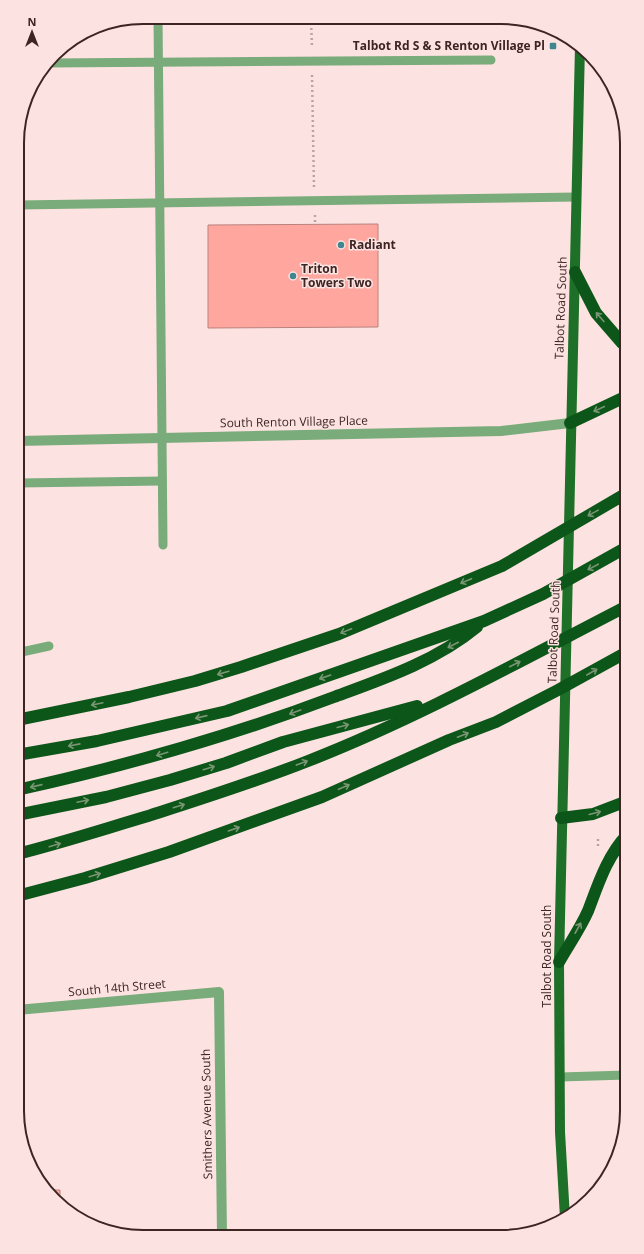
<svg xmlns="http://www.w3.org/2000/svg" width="644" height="1254" viewBox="0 0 644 1254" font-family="'Open Sans',sans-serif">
  <rect width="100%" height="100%" fill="#fce3e1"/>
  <g fill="#ffa69e" stroke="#b9827d">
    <path d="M378,224V327L208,328V225Z"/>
    <path d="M50,1190H60V1205Z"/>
  </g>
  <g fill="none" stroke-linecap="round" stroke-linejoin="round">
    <g stroke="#bca3a1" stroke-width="2.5" stroke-dasharray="2 3" stroke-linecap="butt">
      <path d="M311,18L312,48"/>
      <path d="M312,75L314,188"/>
      <path d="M315,215V224"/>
      <path d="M598,839V847"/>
    </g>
    <g stroke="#7aab7b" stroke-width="9">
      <path d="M158,17L163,545"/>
      <path d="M49,63L491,60"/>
      <path d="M18,205L576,197"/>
      <path d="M18,483L162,481"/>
      <path d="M17,653L49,646"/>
      <path d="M560,1077L627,1075"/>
    </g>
    <g stroke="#7aab7b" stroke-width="10">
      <path d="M18,441L501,431L570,423"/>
      <path d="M17,1010L219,992L222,1236"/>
    </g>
    <path stroke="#1e6f28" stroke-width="10" d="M565,1218L560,1132L559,962L580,46"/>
    <g stroke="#0d5619" stroke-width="12">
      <path d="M575,272L596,313L622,343L627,345"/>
      <path d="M570,423L627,396"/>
      <path d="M17,720L129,697L195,681L241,667L339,634L502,566L627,493"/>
      <path d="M17,755L97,741L227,711L484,621L543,594L627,547"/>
      <path d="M17,790C125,766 231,736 334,697C383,679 436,661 477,627"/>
      <path d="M17,815L106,797L170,780L226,763L283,742L417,706"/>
      <path d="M561,818L593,814L627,801"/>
      <path d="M17,854C61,843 104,829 148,816C201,799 255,782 308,761C418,718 522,660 627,606"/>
      <path d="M17,896L85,878L169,852L322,797L449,740L496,722L558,690L627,652"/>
      <path d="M559,962C568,946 580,929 588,911C598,885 607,856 627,835"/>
    </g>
  </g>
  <defs><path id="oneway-shaft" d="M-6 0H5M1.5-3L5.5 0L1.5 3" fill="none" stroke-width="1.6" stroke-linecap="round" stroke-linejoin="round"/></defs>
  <g stroke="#799573">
    <use href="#oneway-shaft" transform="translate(600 317) rotate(-130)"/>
    <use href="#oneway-shaft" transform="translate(599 409) rotate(155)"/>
    <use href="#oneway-shaft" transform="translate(593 513) rotate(151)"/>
    <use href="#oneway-shaft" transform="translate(593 567) rotate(152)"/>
    <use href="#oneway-shaft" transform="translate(466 581) rotate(157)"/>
    <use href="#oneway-shaft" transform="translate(346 631) rotate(158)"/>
    <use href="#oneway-shaft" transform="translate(453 645) rotate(153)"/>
    <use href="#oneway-shaft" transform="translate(515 664) rotate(-27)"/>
    <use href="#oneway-shaft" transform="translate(592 672) rotate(-30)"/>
    <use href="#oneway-shaft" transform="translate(223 673) rotate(164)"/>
    <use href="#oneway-shaft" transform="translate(325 677) rotate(161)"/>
    <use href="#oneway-shaft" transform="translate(97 704) rotate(168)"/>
    <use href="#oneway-shaft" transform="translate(295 712) rotate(160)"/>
    <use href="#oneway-shaft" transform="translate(201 717) rotate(167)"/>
    <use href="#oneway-shaft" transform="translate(343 726) rotate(-15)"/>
    <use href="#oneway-shaft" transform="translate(463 735) rotate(-21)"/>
    <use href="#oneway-shaft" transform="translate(74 745) rotate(169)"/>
    <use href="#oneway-shaft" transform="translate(162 754) rotate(163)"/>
    <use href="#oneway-shaft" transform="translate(302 763) rotate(-20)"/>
    <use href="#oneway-shaft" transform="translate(209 768) rotate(-17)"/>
    <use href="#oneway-shaft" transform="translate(36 786) rotate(167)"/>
    <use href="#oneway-shaft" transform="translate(344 787) rotate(-23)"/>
    <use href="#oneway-shaft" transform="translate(83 801) rotate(-12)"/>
    <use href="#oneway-shaft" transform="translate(179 806) rotate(-17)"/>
    <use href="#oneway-shaft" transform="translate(595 813) rotate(-15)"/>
    <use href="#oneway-shaft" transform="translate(234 829) rotate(-19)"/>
    <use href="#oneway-shaft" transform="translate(55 845) rotate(-17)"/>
    <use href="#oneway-shaft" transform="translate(95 875) rotate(-17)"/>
    <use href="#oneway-shaft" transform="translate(578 928) rotate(-61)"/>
  </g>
  <g fill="#3f868e" stroke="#fce3e1" stroke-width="1.5">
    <rect x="549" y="42" width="8" height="8" rx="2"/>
    <circle cx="341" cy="245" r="4"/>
    <circle cx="293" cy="276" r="4"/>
  </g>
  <g text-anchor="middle" stroke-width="3" stroke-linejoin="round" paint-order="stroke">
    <g font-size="12" font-weight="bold" fill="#3c2523" stroke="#fce3e1" text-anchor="start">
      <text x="545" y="50" text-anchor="end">Talbot Rd S &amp; S Renton Village Pl</text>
      <text x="349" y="249">Radiant</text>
      <text x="301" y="273">Triton<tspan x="301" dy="14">Towers Two</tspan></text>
    </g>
    <g font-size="12" fill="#3c2523" stroke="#fce3e1">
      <text transform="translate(561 308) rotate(-88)" y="4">Talbot Road South</text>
      <text transform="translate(294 422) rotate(-1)" y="4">South Renton Village Place</text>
      <text transform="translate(554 632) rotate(-88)" y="4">Talbot Road South</text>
      <text transform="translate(547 956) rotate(-90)" y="4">Talbot Road South</text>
      <text transform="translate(117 988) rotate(-5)" y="4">South 14th Street</text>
      <text transform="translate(207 1114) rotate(-91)" y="4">Smithers Avenue South</text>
    </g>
  </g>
  <path d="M0 0H644V1254H0ZM143 24H501A119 119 0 0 1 620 143V1111A119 119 0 0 1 501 1230H143A119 119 0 0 1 24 1111V143A119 119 0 0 1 143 24Z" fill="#fce3e1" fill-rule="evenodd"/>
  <path fill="none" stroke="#3c2523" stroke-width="2" d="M143 24H501A119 119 0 0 1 620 143V1111A119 119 0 0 1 501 1230H143A119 119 0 0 1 24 1111V143A119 119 0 0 1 143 24Z"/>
  <g transform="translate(32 32)" stroke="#fce3e1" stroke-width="3" paint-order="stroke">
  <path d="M0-3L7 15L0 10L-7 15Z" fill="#3c2523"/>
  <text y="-6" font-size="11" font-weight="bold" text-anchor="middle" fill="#3c2523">N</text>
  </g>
</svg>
